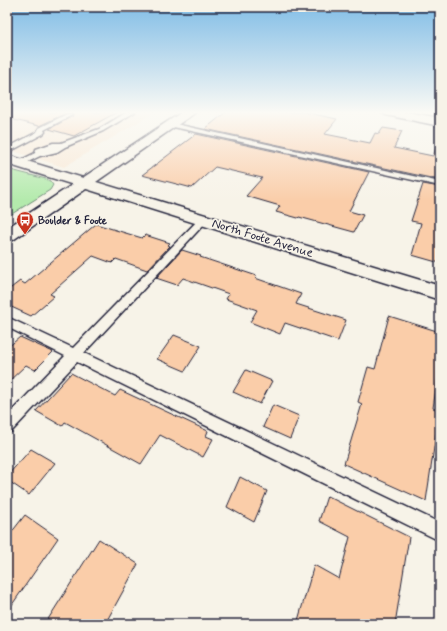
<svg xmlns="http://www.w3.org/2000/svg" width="447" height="631" viewBox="0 0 447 631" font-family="Mynerve,sans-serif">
  <rect width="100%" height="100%" fill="#f7f3e8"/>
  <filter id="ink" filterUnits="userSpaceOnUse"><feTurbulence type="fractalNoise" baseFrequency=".025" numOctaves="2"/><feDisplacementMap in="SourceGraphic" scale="8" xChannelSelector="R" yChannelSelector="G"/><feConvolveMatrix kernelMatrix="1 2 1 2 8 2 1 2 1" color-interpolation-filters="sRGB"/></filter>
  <g filter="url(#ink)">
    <path fill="#f8e8d5" d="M7,112H155L64,167L7,149Z"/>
    <path fill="#b3eaac" stroke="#6a8674" d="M7,169L46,179L50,181L53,185L50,190L7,217Z"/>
    <g fill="#facda9" stroke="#22223b">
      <path d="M10,112H117L74,136L49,129L73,116L72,114L66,113L39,126L10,119Z"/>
      <path d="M226,112H304L337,119L325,134L370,143L375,133L379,134L383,128L402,131L394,148L433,156L437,145H440V180L205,129Z"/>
      <path d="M196,134L369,172L349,211L363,215L354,232L299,217L298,218L276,212L280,206L246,196L262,178L215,167L192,188L142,175Z"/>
      <path d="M423,184L440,187V263L412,255L421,223L411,221Z"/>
      <path d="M96,224L142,238L145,235L170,243L168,245L170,246L147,270L116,259L112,263L93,256L50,294L54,296L31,316L7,305V291L20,281L25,284Z"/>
      <path d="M182,250L201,256L200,257L257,276L255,278L301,294L296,304L346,320L338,341L285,323L280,334L250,322L257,310L226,299L229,294L183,278L177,285L156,278Z"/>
      <path d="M389,316L440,332V362L433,408L440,411V435L436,434L426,501L344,464L362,404L358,402L368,367L375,369Z"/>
      <path d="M174,335L201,346L185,371L157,359Z"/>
      <path d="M20,337L53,352L35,370L26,365L7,383V348Z"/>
      <path d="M246,370L272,381L260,404L233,392Z"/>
      <path d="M71,373L115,396L120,390L208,431L206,436L213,439L203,457L160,435L141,464L65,422L62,426L36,411Z"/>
      <path d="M273,405L299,416L290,439L263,427Z"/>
      <path d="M31,449L55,463L29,495L7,480V476Z"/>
      <path d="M240,477L267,491L254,522L227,507Z"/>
      <path d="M327,496L409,537L395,624H297L314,565L339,579L350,537L319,521Z"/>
      <path d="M25,515L58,538L7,612V538Z"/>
      <path d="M99,539L138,564L105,624H45Z"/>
    </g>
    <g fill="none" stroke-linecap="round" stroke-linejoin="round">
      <g stroke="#22223b" stroke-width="3">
        <g id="service">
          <path d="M127,112H135L103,131L65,147L57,152L40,156L22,165H19L15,163L35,153L36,149L53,143H61L99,129Z"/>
          <path d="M67,114L72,115L44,130L45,132L43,134L7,153V148L37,132L39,128Z"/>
          <path d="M171,123L440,182V186L169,126V124Z"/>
          <path d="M204,216L207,217L209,219L207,221L84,353L440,523V541L77,362L12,431L7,433V416L65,356L7,327V317L73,348L201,217Z"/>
        </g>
      </g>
      <g stroke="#22223b" stroke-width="3">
        <g id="minor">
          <path d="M380,112H407L440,118V126L386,115Z"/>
          <path d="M7,155L440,286V300L7,164Z"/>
        </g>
      </g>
      <g stroke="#22223b" stroke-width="3">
        <path id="tertiary" d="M182,112H196L13,240L7,241V228Z"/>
      </g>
      <use href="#service" fill="#f7f3e8" fill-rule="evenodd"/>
      <use href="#minor" fill="#f7f3e8" fill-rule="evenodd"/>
      <use href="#tertiary" fill="#f7f3e8" fill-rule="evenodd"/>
    </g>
  </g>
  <linearGradient id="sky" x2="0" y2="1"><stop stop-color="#7fbce6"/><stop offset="0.56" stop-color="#fbfaf5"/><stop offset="1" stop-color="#fbfaf5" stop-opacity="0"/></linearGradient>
  <rect width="447" height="201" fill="url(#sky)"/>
  <defs>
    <g id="bus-pin" transform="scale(0.9)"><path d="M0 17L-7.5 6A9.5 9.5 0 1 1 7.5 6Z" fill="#c8321e" stroke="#f7f3e8"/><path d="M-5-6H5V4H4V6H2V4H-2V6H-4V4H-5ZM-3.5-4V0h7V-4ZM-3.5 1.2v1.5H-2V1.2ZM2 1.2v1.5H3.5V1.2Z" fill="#fff"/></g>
  </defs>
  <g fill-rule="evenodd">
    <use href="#bus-pin" x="25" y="220"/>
  </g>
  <g text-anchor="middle" stroke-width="3.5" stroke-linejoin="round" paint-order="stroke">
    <g font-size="11" font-weight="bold" fill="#22223b" stroke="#f7f3e8" text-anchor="start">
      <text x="38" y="224">Boulder &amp; Foote</text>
    </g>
    <g font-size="13" fill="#22223b" stroke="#f7f3e8">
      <text transform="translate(263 237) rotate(17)" y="5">North Foote Avenue</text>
    </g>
  </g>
  <rect width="447" height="631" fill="none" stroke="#f7f3e8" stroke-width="24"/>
  <rect x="12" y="12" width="423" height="607" fill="none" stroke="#22223b" stroke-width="1.5" filter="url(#ink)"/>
</svg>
